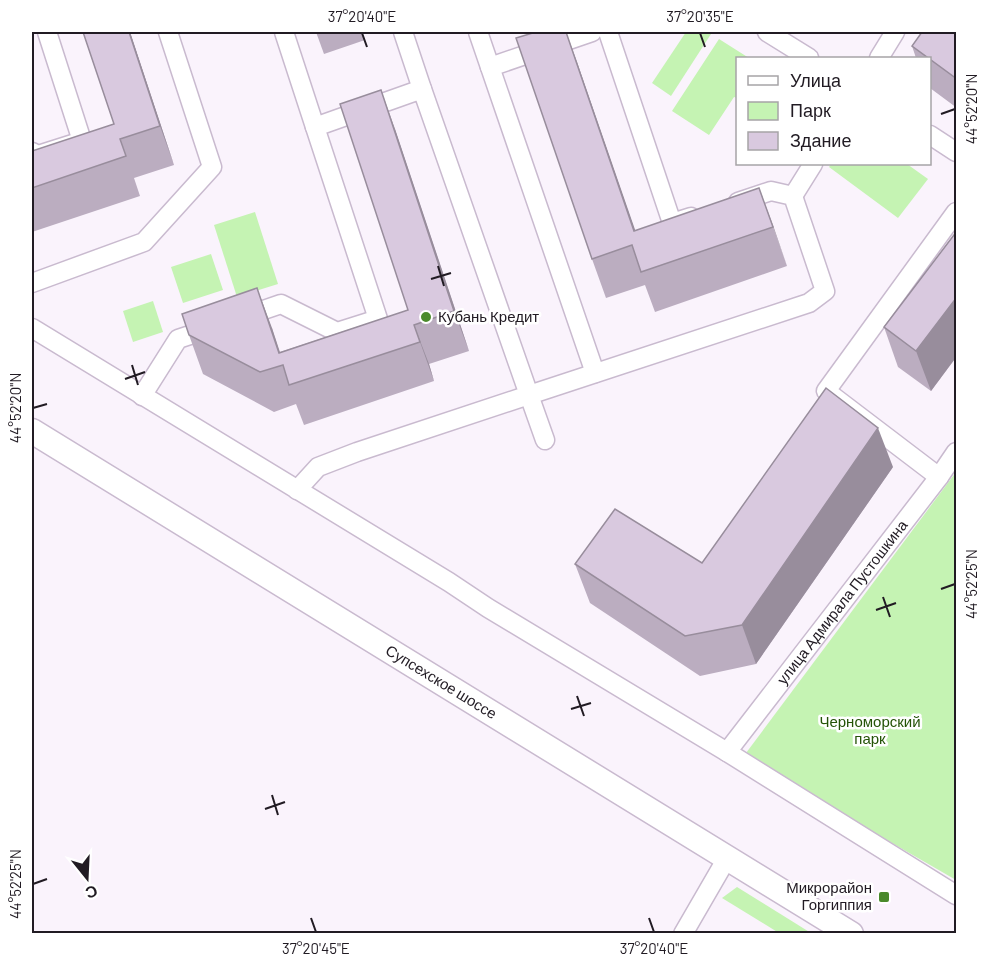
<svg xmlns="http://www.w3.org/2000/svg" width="988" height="965" viewBox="0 0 988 965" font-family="Barlow,sans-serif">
  <rect width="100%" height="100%" fill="#faf3fc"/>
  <g fill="#c5f3b3">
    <path d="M686,32H708L711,34L671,96L652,83Z"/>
    <path d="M719,39L749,58H738L737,98L734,97L709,135L672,111Z"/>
    <path d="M831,164H907L928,179L898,218L829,167Z"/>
    <path d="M255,212L278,284L237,297L214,225Z"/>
    <path d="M211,254L223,290L183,303L171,267Z"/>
    <path d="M153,301L163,332L133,342L123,311Z"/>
    <path d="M956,472V880L743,757Z"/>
    <path d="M737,887L811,933H779L722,898Z"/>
  </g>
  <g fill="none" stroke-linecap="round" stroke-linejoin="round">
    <g stroke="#c9bacf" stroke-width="21">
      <g id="minor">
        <path d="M284,32L315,127"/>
        <path d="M403,32L422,89"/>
        <path d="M478,32L490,67"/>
        <path d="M592,32L490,67L595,373"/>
        <path d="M608,32L672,223L691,217"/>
        <path d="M767,32L809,58"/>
        <path d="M879,58L895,32"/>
        <path d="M930,135L956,152"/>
        <path d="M32,152L38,155L82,141L47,32"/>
        <path d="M793,196L813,164"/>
        <path d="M32,283L144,242L212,167L168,32"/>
        <path d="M243,317L281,304L337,332L378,319L315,127L422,89L529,395L357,452L318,467L297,490"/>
        <path d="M32,328L449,582L488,608L727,752L956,895"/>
        <path d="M142,396L178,339L211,328"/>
        <path d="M545,440L529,395L809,303L825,291L793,196L771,191L738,202"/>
        <path d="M939,477L826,391L956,212"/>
        <path id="s1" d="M727,752L939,477L956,452"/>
        <path d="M683,934L727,858"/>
      </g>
    </g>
    <g stroke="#c9bacf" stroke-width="27">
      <g id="major">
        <path id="s2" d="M32,431L851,934"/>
      </g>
    </g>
    <use href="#minor" stroke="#fff" stroke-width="18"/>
    <use href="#major" stroke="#fff" stroke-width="24"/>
  </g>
  <g fill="#bbadc0">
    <path d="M83,32H130L174,165L134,178L140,196L32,232V151L114,124Z"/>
    <path d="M316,32H362L365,40L324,54Z"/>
    <path d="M566,32L635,231L759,188L787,266L655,312L645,285L606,298L592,259Z"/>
    <path d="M957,32V108L930,88V58H916L912,46Z"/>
    <path d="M395,129L469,351L429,364L434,381L304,425L296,404L274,412L203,374L189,335L272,328L280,352L408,310Z"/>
    <path d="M957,231V356L931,391L898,367L884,327Z"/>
    <path d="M893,467L756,664L700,676L590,603L575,564L702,563Z"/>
  </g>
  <g fill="#988d9c">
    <path d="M129,32H130L174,165L160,126Z"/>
    <path d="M566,32L577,62L649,270L634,231Z"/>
    <path d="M381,90L395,129L469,351L454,311Z"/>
    <path d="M759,188L774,228L787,266Z"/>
    <path d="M257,288L272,328L290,385L279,353Z"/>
    <path d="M957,297V356L931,391L916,351Z"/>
    <path d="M414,325L429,364L434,381L420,342Z"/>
    <path d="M878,428L893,467L756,664L742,625Z"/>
  </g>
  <g fill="#d9c9df" stroke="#988d9c" stroke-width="1.5">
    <path d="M83,32H129L160,126L120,139L126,156L32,188V151L114,124Z"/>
    <path d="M536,32H566L634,231L759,188L773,227L641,272L632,245L592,259L516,38Z"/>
    <path d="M922,32H957V79L912,46Z"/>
    <path d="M381,90L454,311L414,325L420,342L289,385L283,365L260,372L189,335L182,314L257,288L279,353L408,310L340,104Z"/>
    <path d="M957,231V297L916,351L884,327Z"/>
    <path d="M826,388L878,428L742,625L685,636L575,564L615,509L702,563Z"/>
  </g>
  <path fill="none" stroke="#211b23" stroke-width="2" d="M362,33L367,47M700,33L705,47M941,114L955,109M438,266L444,286M431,279L451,273M132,365L138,385M125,379L145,372M33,408L47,404M941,589L955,584M883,597L890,617M876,610L896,603M577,696L584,716M571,709L591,703M272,795L278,815M265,809L285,802M33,884L47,879M311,918L316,932M649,918L654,932"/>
  <g fill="#4a8a2b" stroke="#fff" stroke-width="2">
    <circle cx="426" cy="317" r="6"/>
    <rect x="878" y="891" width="12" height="12" rx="3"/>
  </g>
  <g text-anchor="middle" stroke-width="5" stroke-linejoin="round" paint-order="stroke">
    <g font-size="15" fill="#211b23" stroke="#fff" text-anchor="start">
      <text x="438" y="322">Кубань Кредит</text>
      <text x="872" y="893" text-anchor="end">Микрорайон<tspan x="872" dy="17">Горгиппия</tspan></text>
    </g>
    <g font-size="15" fill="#211b23" stroke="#fff">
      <text dy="5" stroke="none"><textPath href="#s1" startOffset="189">улица Адмирала Пустошкина</textPath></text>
      <text dy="5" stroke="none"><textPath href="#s2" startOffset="480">Супсехское шоссе</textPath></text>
    </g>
    <g font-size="15" fill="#245307" stroke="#fff">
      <text x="870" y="727">Черноморский<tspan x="870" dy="17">парк</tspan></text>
    </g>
  </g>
  <rect width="988" height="965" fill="none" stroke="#ffffff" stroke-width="66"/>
  <rect x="736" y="57" width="195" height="108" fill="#ffffff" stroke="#a6a4a7" stroke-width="1.5"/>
  <rect x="748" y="76" width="30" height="9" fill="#ffffff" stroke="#a6a4a7" stroke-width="1.5"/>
  <text x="790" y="87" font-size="18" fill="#211b23">Улица</text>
  <rect x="748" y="102" width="30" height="18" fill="#c5f3b3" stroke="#a6a4a7" stroke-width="1.5"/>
  <text x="790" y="117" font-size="18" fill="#211b23">Парк</text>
  <rect x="748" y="132" width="30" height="18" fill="#d9c9df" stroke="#a6a4a7" stroke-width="1.5"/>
  <text x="790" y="147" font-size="18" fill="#211b23">Здание</text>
  <g transform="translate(87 878) rotate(162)" stroke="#ffffff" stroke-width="4.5" paint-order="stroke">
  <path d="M0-4.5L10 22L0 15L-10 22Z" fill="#211b23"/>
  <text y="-9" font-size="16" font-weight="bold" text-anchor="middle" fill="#211b23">С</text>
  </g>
  <rect x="33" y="33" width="922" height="899" fill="none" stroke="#211b23" stroke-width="2"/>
  <g font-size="15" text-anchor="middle" fill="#211b23">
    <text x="362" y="22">37°20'40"E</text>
    <text x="700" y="22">37°20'35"E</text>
    <text transform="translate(972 109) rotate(-90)" y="5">44°52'20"N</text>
    <text transform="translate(16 408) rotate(-90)" y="5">44°52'20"N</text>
    <text transform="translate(972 584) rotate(-90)" y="5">44°52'25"N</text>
    <text transform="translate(16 884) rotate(-90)" y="5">44°52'25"N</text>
    <text x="316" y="954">37°20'45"E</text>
    <text x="654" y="954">37°20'40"E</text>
  </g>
</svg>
